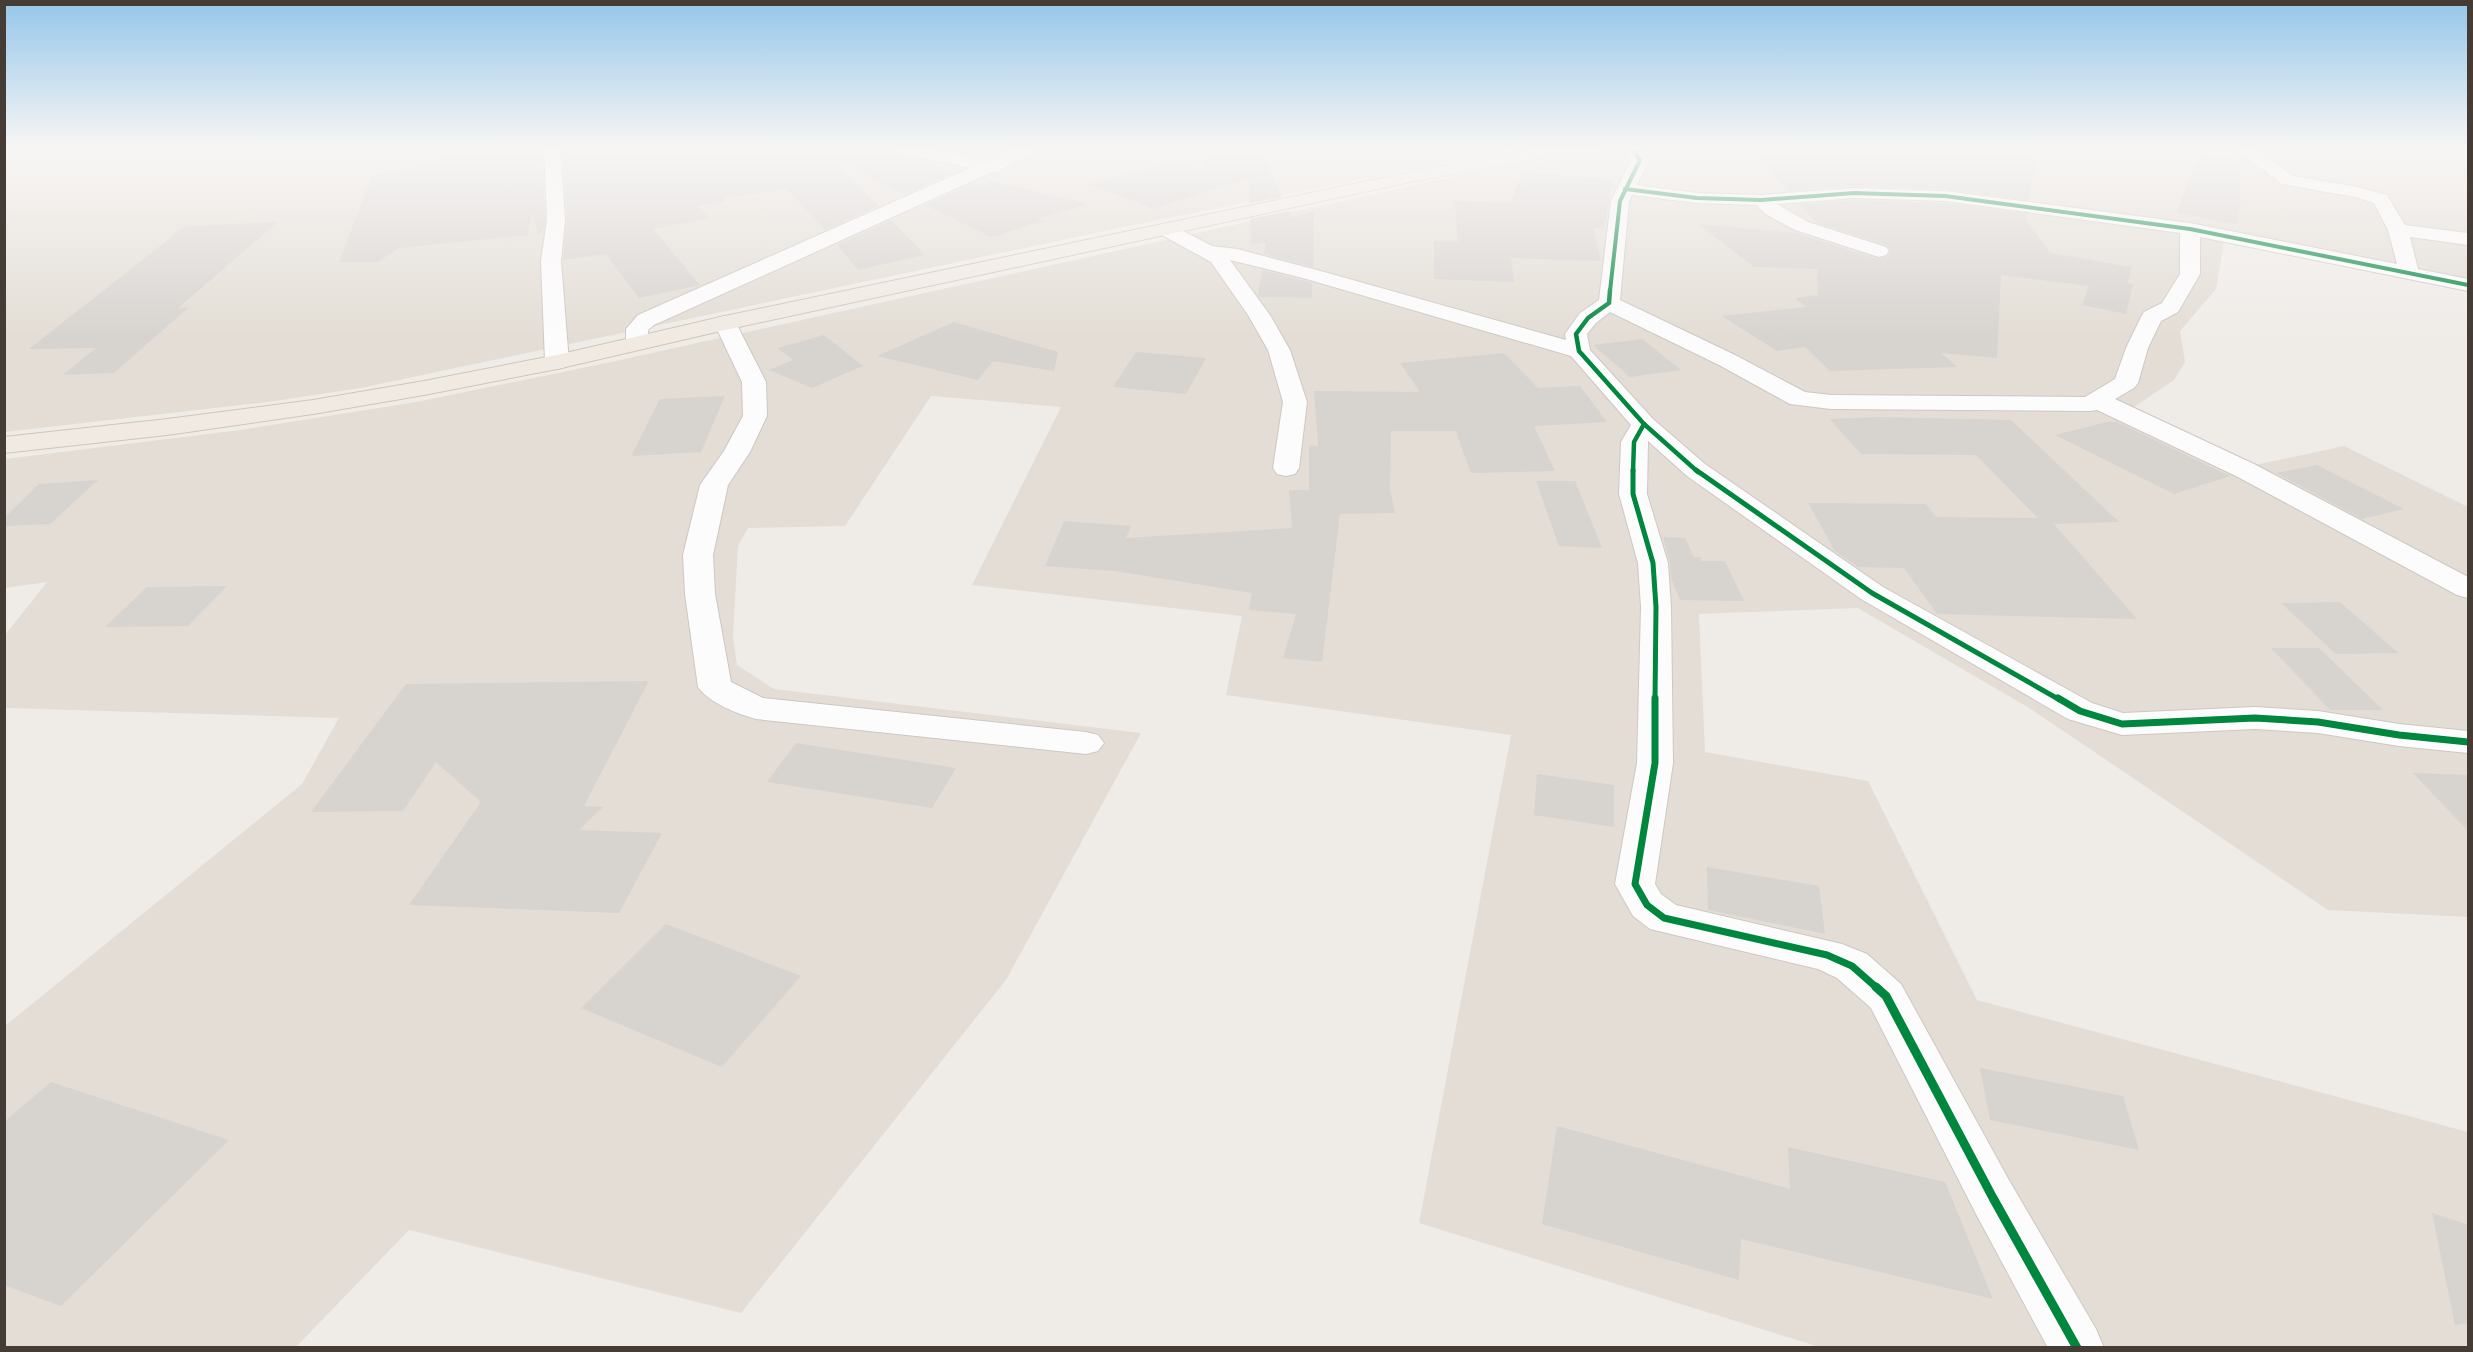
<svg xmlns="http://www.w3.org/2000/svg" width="2473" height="1352" viewBox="0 0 2473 1352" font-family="Commissioner,sans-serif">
  <rect width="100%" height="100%" fill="#efece8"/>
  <g fill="#e3ddd5">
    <path d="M22,147H1519L1119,228L361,388L268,402L5,432L4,152Z"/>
    <path d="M1626,147H2468V291L2224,242L2216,289L2180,331L2185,362L2174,380L2134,407L2255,465L2344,446L2468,507V917L2328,910L2031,709L1858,608L1699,614L1705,752L1868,781L1977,1000L2468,1132V1347H1820L1419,1223L1511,735L1226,695L1242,616L972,585L1061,407L931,396L845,526L748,528L738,546L733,637L737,665L774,689L1141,733L1006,980L741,1313L409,1230L296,1347H5V1026L302,784L339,718L5,708V635L47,582L5,588V459L240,430L416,402L611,362L1479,171Z"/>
  </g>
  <g fill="#d7d3cf">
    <path d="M452,147H542L545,220L543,233L538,234L532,213L528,235L399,248L378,262H339L372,176L438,162L440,153L450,152Z"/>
    <path d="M562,147H886L893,153L912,157L953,173L904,195L834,160L878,206L825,230L787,189L723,198L725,202L697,206L710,218L653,229L700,285L639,298L606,254L563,260L567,220Z"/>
    <path d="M1203,147H1237V151L1259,147L1282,197L1250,203L1249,178L1154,209L1089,184L1179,161L1204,171Z"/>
    <path d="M1749,147H2038L2029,200L1945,189L1854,186L1787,191Z"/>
    <path d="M2198,155L2241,161L2240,207L2236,224L2177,213Z"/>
    <path d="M1523,172L1613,180L1604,228H1593L1601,261L1511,258L1514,282L1434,279V241L1458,242L1455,201L1510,203Z"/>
    <path d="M991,181L1088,204L1038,219L1043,221L994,236H989L925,205L976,182L983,185Z"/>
    <path d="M1854,200L1945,203L2027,214L2026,220L2050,253L2131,267L2128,283L2133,284L2126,314L2082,305L2089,286L2001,275L1997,358L1941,353L1957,367L1830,371L1805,347L1777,351L1722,316L1806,307L1795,298L1818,295L1817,269L1754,267L1698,224L1796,233L1878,259L1887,257L1891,251L1887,245L1817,223L1800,204Z"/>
    <path d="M1289,211L1292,218L1314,211L1313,267L1264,254L1266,242L1251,245L1250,219Z"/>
    <path d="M891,220L925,255L858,270L837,245Z"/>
    <path d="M278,222L178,308L189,307L114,373L63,375L96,348L29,349L183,228L188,226Z"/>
    <path d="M1262,270L1312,283V298L1260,297L1258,295Z"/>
    <path d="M954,322L1058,352L1054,371L993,361L978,380L877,356Z"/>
    <path d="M824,335L863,366L812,388L769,370L793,360L778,348Z"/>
    <path d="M1642,339L1681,370L1630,377L1593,345Z"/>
    <path d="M1136,352L1206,358L1186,394L1113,387Z"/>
    <path d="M1504,353L1538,388L1580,386L1607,422L1534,426L1555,471L1471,473L1456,431H1391L1390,489L1395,513L1340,514L1322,662L1283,658L1296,614L1249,610L1252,593L1115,571L1045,566L1064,521L1131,526L1126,538L1292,528L1289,490H1309V445L1318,446L1314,391L1420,392L1400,363Z"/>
    <path d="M725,396L701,452L631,456L660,399Z"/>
    <path d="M1878,417L2011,420L2119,522L2054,524L2137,619L1937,614L1904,568L1858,567L1835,551L1808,503L1926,504L1936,517L2038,518L1976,455L1861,454L1830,419Z"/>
    <path d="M2107,422H2117L2230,476L2174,494L2055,435Z"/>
    <path d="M2317,465L2404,509L2362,519L2276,473Z"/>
    <path d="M98,480L50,524L4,526V518L39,484Z"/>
    <path d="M1536,481H1575L1602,548L1559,546Z"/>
    <path d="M1663,537L1685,538L1694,557H1700L1702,561H1725L1744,601L1680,600L1671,578L1670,562Z"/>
    <path d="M227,586L188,626L105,627L147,587Z"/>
    <path d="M2340,602L2398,653L2336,654L2281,603Z"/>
    <path d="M2271,648H2319L2383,710H2330Z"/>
    <path d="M649,681L584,806L603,807L579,830L662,833L619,913L409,905L481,802L436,762L403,811L311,812L406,684Z"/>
    <path d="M796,743L956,768L932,808L767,782Z"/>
    <path d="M2413,773L2469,775V832Z"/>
    <path d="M1537,774L1614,785V827L1534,815Z"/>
    <path d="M1707,867L1819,886L1825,934L1708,910Z"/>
    <path d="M666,924L801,976L722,1067L581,1008Z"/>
    <path d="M1980,1068L2123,1096L2139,1150L1990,1120Z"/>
    <path d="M51,1082L229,1140L61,1306L4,1285V1122Z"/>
    <path d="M1557,1126L1790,1189L1788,1147L1945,1182L1993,1299L1741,1239L1739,1280L1542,1224Z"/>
    <path d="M2432,1213L2469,1225V1323L2455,1325Z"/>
  </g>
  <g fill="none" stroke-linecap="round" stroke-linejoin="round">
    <g stroke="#ccc8c4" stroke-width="2">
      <g id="street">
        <path d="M544,147H560L565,220L561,261L569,362L565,367L557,369L549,367L545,362L541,261L547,220Z"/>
        <path d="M891,147H923L986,162L1018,147H1041L997,172L990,173L654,325L648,330V343L645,348L637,350L629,348L626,343V329L638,315L970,168L893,151Z"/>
        <path d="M1623,147H1640L1649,160L1637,185L1697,193L1761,195L1854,188L1945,191L2190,223L2397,264L2388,230L2374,203L2355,197L2282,184L2231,147H2251L2293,176L2358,187L2387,195L2405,225L2468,233V245L2410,237L2418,269L2468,279V291L2200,237V274L2178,312L2161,321L2148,348L2138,383L2134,388L2115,399L2254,464L2468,577V598L2457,595L2236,476L2097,410L2090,411L1831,409L1790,404L1719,365L1610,312L1596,323L1587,334L1590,350L1653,419L1705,464L1883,587L2092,703L2123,713L2255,707L2318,711L2399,724L2468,731V753L2399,746L2318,733L2255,729L2122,735L2068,719L1861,599L1687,476L1648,441L1647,494L1668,563L1671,607L1673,763L1655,884L1661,894L1676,905L1842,944L1867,954L1901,984L2010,1182L2096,1329L2104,1348H2048L1976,1214L1871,1008L1837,978L1818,969L1650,929L1633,916L1615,884L1637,763L1641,607L1638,563L1619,494L1621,442L1631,425L1571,356L1303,278L1230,260L1270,315L1290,350L1307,402L1299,468L1295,474L1286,476L1277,474L1273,468L1283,402L1268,350L1248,315L1211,262L1160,234L1157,230L1160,226H1174L1212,246L1237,249L1317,270L1566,340L1565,334L1580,313L1599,300L1611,201L1631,160ZM1632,195L1697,203L1756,205L1767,215L1795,230L1879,257L1886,255L1889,251L1886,247L1808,222L1777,204L1854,198L1945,201L2180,233V274L2162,303L2144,312L2141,317L2126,348L2115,379L2085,397L1831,395L1805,392L1735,355L1620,300L1629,201Z"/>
        <path d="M725,316L733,318L736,323L766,382L767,416L750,452L728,485L713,555L715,594L731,682L763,698L1086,732L1098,735L1104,743L1098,751L1086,754L756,719C738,714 709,703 698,687L685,594L683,555L700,485L724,451L743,416L742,382L714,323L717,318Z"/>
      </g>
    </g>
    <g stroke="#d1c5b5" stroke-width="2">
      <path id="primary" d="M1544,147H1582L1574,152L1415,181L725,330L557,369L424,395L313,414L167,435L4,453V437L167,419L313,400L424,381L557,355L725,316L1415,171Z"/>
    </g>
    <use href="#street" fill="#fdfcfc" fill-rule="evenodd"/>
    <use href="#primary" fill="#f0eae3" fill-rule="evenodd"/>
    <g stroke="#fff" stroke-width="6">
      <g id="cycleway-far4">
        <path d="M1625,189L1697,198L1761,200L1854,193L1945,196L2190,229L2468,285"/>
        <path d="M1610,291L1620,201L1640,160L1631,147"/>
      </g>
    </g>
    <g stroke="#fff" stroke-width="8">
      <g id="cycleway-far3">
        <path d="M1610,290L1609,303L1588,318L1576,334L1579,351L1644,424L1698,472"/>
        <path d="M1633,472L1634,442L1644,424"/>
      </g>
    </g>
    <g stroke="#fff" stroke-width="9">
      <g id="cycleway-far2">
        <path d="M1633,470V494L1653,563L1656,607L1655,700"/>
        <path d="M1696,470L1872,593L2060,700"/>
      </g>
    </g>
    <g stroke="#fff" stroke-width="10">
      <g id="cycleway-far1">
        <path d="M1655,698V763L1635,884L1647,905L1664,918L1827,955L1852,966L1877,988"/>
        <path d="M2058,698L2080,711L2122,724L2255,718L2318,722L2399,735L2468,742"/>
      </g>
    </g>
    <g stroke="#fff" stroke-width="13">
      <path id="cycleway" d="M1876,987L1886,996L1993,1198L2077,1348"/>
    </g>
    <use href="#cycleway-far4" stroke="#00873e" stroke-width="4"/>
    <use href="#cycleway-far3" stroke="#00873e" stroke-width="4.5"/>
    <use href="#cycleway-far2" stroke="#00873e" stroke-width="5"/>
    <use href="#cycleway-far1" stroke="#00873e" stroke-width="7"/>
    <use href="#cycleway" stroke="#00873e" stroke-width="9"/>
  </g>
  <linearGradient id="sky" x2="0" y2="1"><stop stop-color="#95c6ea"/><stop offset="0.44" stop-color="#f8f6f5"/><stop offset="1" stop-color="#f8f6f5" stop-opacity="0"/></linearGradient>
  <rect width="2473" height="337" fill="url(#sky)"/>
  <rect width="2473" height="1352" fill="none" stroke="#453c35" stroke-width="12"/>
</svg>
